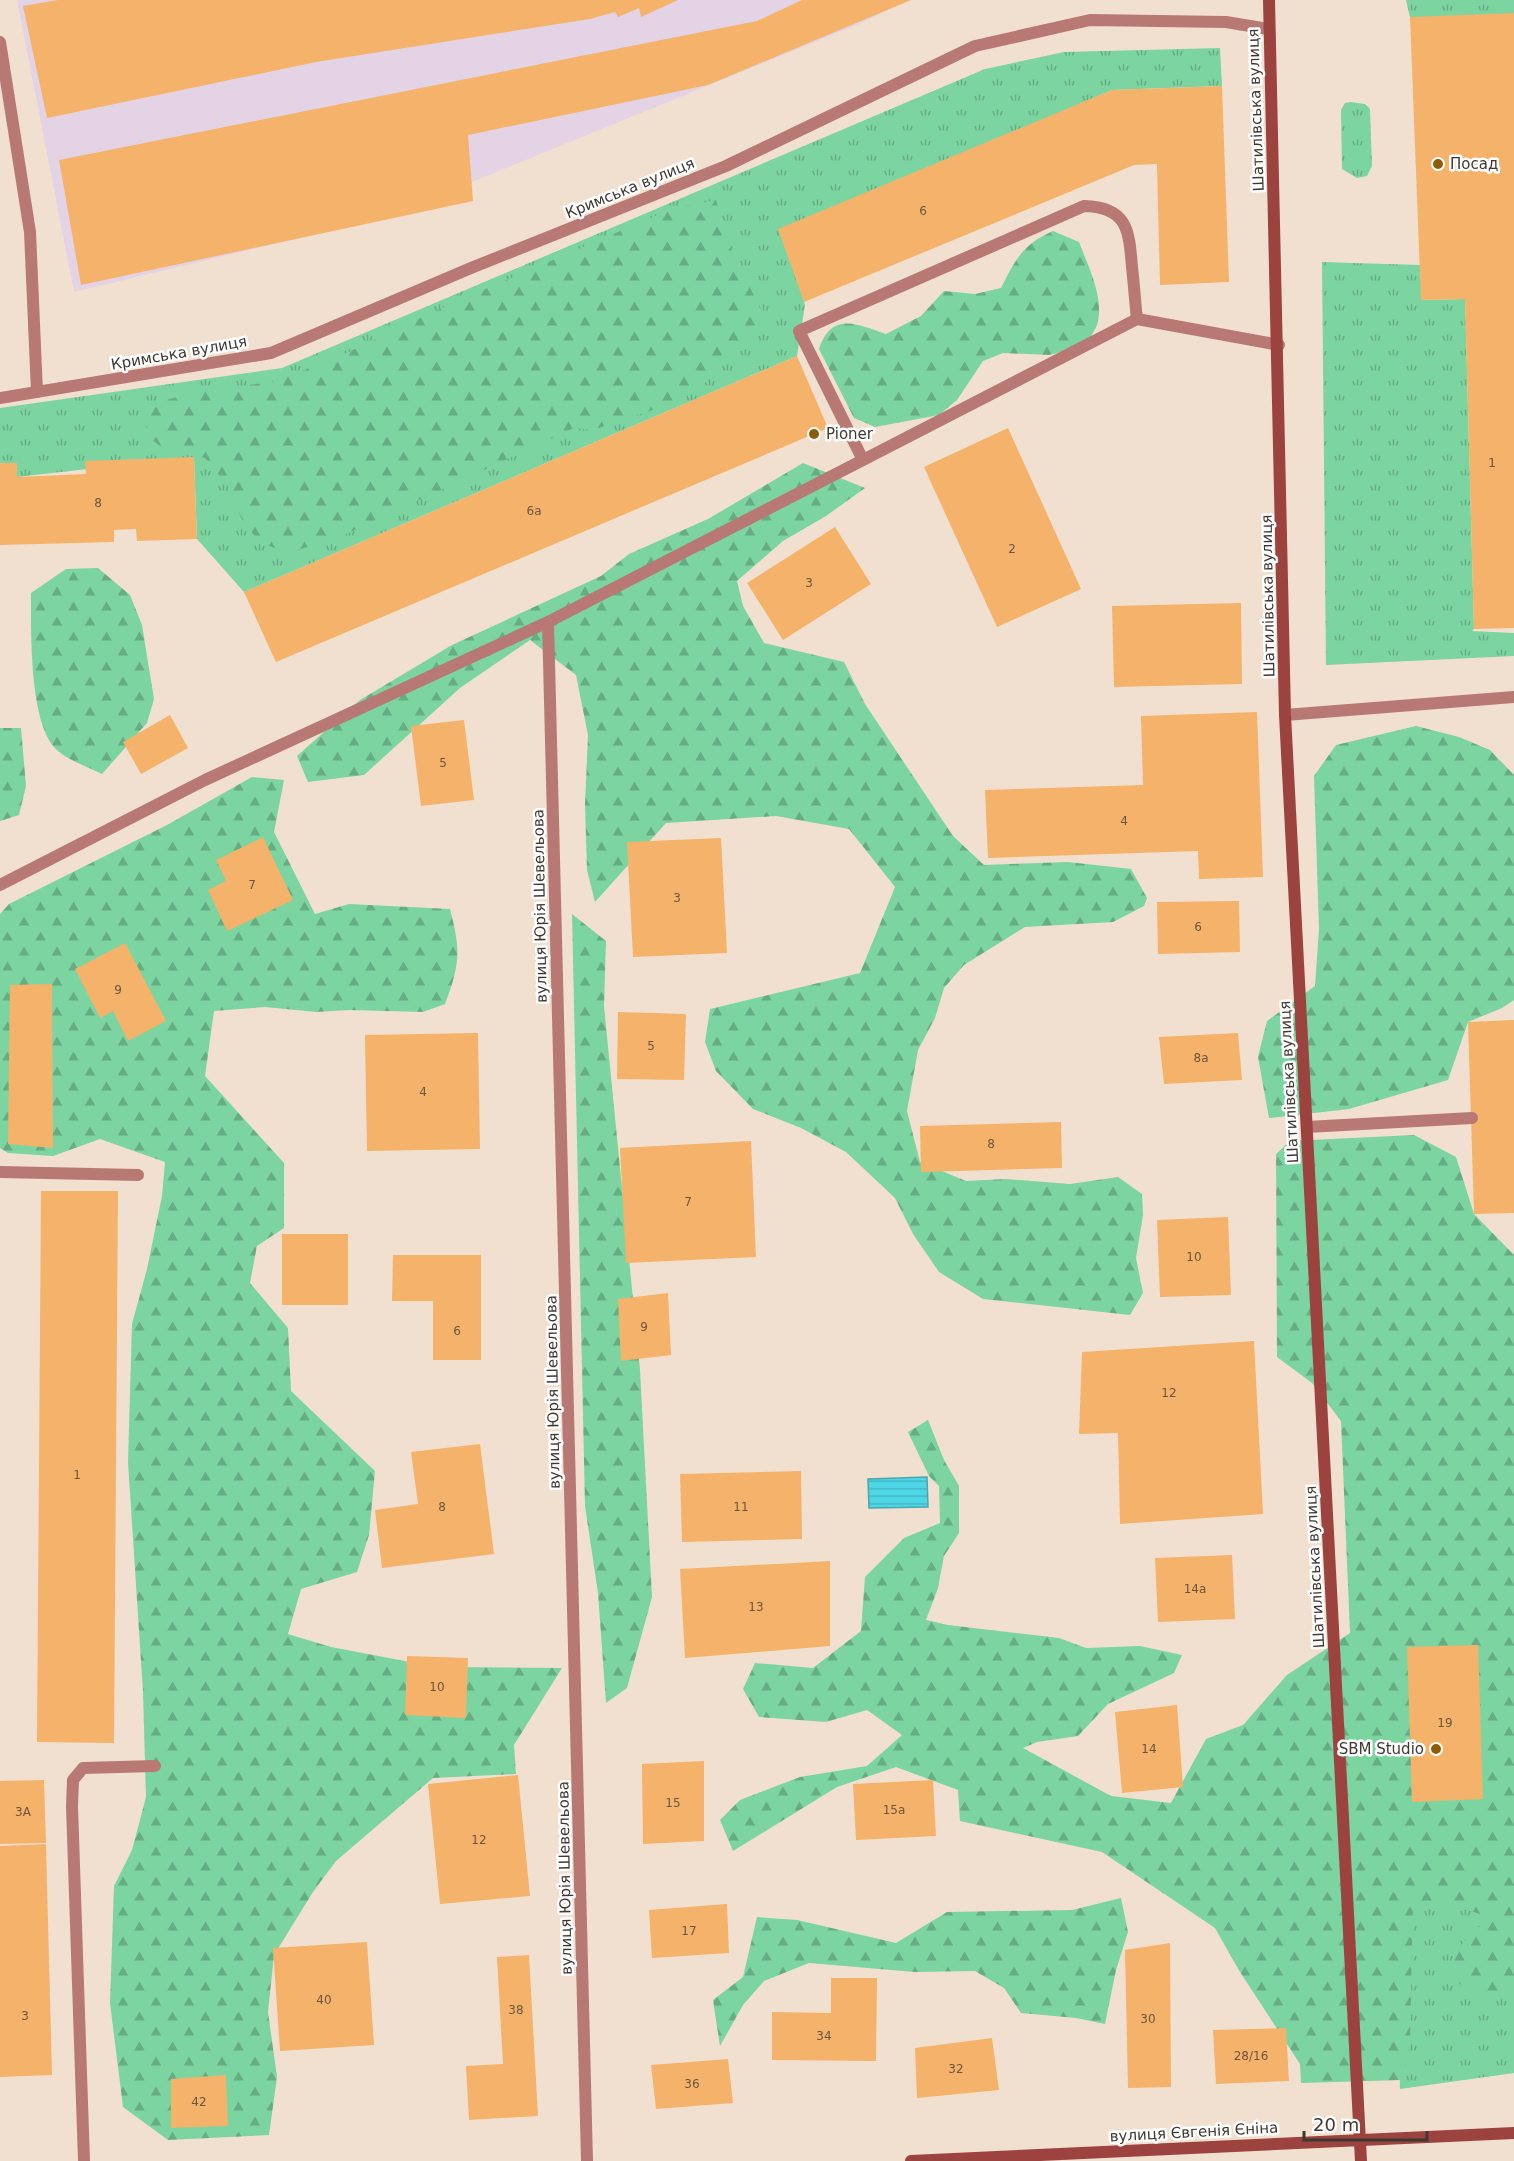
<svg xmlns="http://www.w3.org/2000/svg" width="1514" height="2161" viewBox="0 0 1514 2161" font-family="'DejaVu Sans',sans-serif">
  <defs>
    <pattern id="grass-tufts" width="24" height="20" patternUnits="userSpaceOnUse" patternTransform="scale(1.5)"><rect width="24" height="20" fill="#7cd4a1"/><path d="M3 7l-1-3M5 7V3M7 7l1-3M15 17l-1-3M17 17v-4M19 17l1-3" fill="none" stroke="#67ad84"/></pattern>
    <pattern id="forest-firs" width="22" height="20" patternUnits="userSpaceOnUse" patternTransform="scale(1.5)"><rect width="22" height="20" fill="#7cd4a1"/><path d="M5 1l3.5 6h-7zM16 11l3.5 6h-7z" fill="#67ad84"/></pattern>
    <pattern id="water-rules" width="6" height="5" patternUnits="userSpaceOnUse" patternTransform="scale(1.5)"><rect width="6" height="5" fill="#4dd6e5"/><path d="M0 2.5h6" fill="none" stroke="#44b8c5"/></pattern>
  </defs>
  <rect width="100%" height="100%" fill="#f1e0cf"/>
  <path fill="#e4d3e4" d="M17,0H909L859,24L386,217L74,292Z"/>
  <g fill="url(#grass-tufts)">
    <path d="M1406,0H1514V38L1410,17Z"/>
    <path d="M1220,48L1222,86L1112,90L783,231L805,305L797,356L244,592L197,539L194,457L17,477L0,476V408L282,368L985,69L1064,52Z"/>
    <path d="M1350,102L1365,104L1370,109L1372,166L1367,176L1357,178L1342,169L1341,110L1345,103Z"/>
    <path d="M1322,262L1420,265L1422,300L1465,299L1474,629L1472,631L1514,633V656L1326,665Z"/>
    <path d="M1395,1892L1514,1911V2073L1400,2089Z"/>
  </g>
  <g fill="url(#forest-firs)">
    <path d="M716,200L726,239L762,312L749,340L728,357L706,382L680,401L593,430L574,428L342,536L288,553L259,542L241,518L232,491L205,458L165,450L146,435L151,404L196,392L272,382L334,359L448,305L674,208Z"/>
    <path d="M1053,231L1079,242C1088,266 1105,299 1097,325C1094,332 1088,340 1084,346L1049,355L1003,353L983,361L957,400L939,415L875,427L854,418L819,349C832,311 856,324 886,334L921,316L944,291L975,294L1001,288C1015,260 1023,244 1053,231Z"/>
    <path d="M803,463L865,488L826,516L783,541L737,581L743,606L764,643L844,662L865,704L953,836L984,865L1068,862L1131,869L1147,898L1144,906L1113,922L1025,927L964,965L944,988L935,1018L918,1050L907,1111L920,1162L966,1181L1005,1179L1070,1184L1118,1177L1142,1194L1143,1215L1136,1258L1143,1293L1130,1315L983,1299L939,1272L913,1234L895,1198L846,1152L801,1128L753,1109L716,1071L705,1042L710,1009L860,973L895,887L849,829L776,816L666,823L595,902L587,870L585,804L588,735L576,675L530,640L460,688L364,775L308,782L297,756L360,700L452,645L601,576L629,554L708,519Z"/>
    <path d="M98,568L130,595L142,625L154,699L147,723L102,774C88,767 64,759 54,747C29,718 31,630 31,593L66,569Z"/>
    <path d="M1416,726L1459,737L1490,750L1514,775V1000L1502,1008L1468,1022L1448,1080L1349,1109L1269,1118L1258,1057L1267,1021L1315,986L1319,929L1314,776L1336,745Z"/>
    <path d="M0,728H21L26,786L19,815L0,821Z"/>
    <path d="M252,777L284,780L274,832L315,914L349,904L450,909C461,951 460,964 445,1004L423,1012L349,1010L316,1012L265,1007L214,1011L205,1076L284,1163V1228L257,1246L250,1283L288,1328L291,1391L375,1471L369,1535L357,1572L301,1589L288,1634L331,1647L436,1667L562,1668L514,1745L516,1774L433,1778L336,1861L313,1892L274,1955L268,2012L277,2077L269,2135L168,2140L123,2107L110,2003L114,1886L132,1850L146,1797L143,1692L128,1462L132,1324L147,1269L162,1196L165,1162L100,1139L53,1156L8,1153L0,1148V914L9,904L167,825Z"/>
    <path d="M572,914L606,941L604,1006L640,1370L652,1597L627,1688L606,1703L598,1593L585,1506Z"/>
    <path d="M1414,1135L1456,1157L1474,1214L1514,1255V1981L1507,1995L1475,1996L1448,1974L1457,1949L1489,1917L1447,1903L1413,1902L1410,2044L1402,2080L1301,2083L1300,2064L1240,1972L1215,1928L1102,1852L960,1821L958,1790L896,1767L837,1787L733,1851L720,1820L740,1800L800,1777L867,1766L902,1735L867,1710L826,1722L759,1717L743,1689L755,1663L813,1668L861,1631L865,1577L904,1538L940,1523L939,1486L929,1476L908,1432L928,1420L944,1460L959,1486V1533L944,1556L938,1588L926,1620L948,1625L1059,1638L1086,1648L1140,1646L1182,1655L1174,1673L1108,1704L1078,1736L1037,1742L1023,1748L1111,1796L1171,1803L1206,1739L1243,1725L1287,1675L1350,1633L1341,1421L1312,1383L1277,1357L1276,1154L1290,1141Z"/>
    <path d="M1121,1898L1128,1932L1116,1970L1105,2024L1076,2018L1021,2013L1004,1988L975,1971L915,1972L809,1963L764,1981L743,2005L720,2046L713,2000L743,1977L757,1917L797,1920L896,1943L947,1912L1072,1910Z"/>
  </g>
  <path fill="url(#water-rules)" stroke="#49a7af" stroke-width="1.5" d="M927,1477L928,1507L869,1508L868,1479Z"/>
  <g fill="#f4b26b">
    <path d="M58,0H678L641,17L639,8L618,17L615,12L590,19L316,62L47,118L23,6Z"/>
    <path d="M802,0H911L708,85L468,135L473,201L81,285L59,160L757,21Z"/>
    <path d="M1514,13V628L1474,629L1465,299L1421,300L1410,17Z"/>
    <path d="M1222,86L1229,282L1160,285L1157,164L1134,165L804,302L778,229L1112,90Z"/>
    <path d="M797,356L828,428L276,662L244,592Z"/>
    <path d="M1008,428L1081,589L997,627L924,467Z"/>
    <path d="M194,457L197,539L137,541L136,529L114,530V542L0,545V463H17V477L86,474L85,461Z"/>
    <path d="M835,527L871,584L783,640L747,583Z"/>
    <path d="M1241,603L1242,684L1114,687L1112,606Z"/>
    <path d="M1257,712L1263,877L1199,879L1198,851L988,858L985,790L1143,785L1141,716Z"/>
    <path d="M170,715L188,748L141,774L123,742Z"/>
    <path d="M464,720L474,800L421,806L411,726Z"/>
    <path d="M263,837L293,900L227,931L208,890L226,881L216,860Z"/>
    <path d="M721,838L727,953L633,957L627,842Z"/>
    <path d="M1239,901L1240,952L1158,954L1157,902Z"/>
    <path d="M125,943L166,1021L128,1041L113,1011L100,1018L75,969Z"/>
    <path d="M52,984L53,1148L8,1144L10,985Z"/>
    <path d="M618,1012L686,1014L684,1080L617,1079Z"/>
    <path d="M1514,1020V1213L1474,1214L1468,1022Z"/>
    <path d="M478,1033L480,1149L367,1151L365,1035Z"/>
    <path d="M1238,1033L1242,1080L1164,1084L1159,1037Z"/>
    <path d="M1061,1122L1062,1168L921,1172L920,1126Z"/>
    <path d="M751,1141L756,1257L626,1263L620,1148Z"/>
    <path d="M41,1191H118L114,1743L37,1742Z"/>
    <path d="M1228,1217L1231,1295L1160,1297L1157,1220Z"/>
    <rect x="282" y="1234" width="66" height="71"/>
    <path d="M393,1255H481V1360H433V1301H392Z"/>
    <path d="M668,1293L671,1355L621,1361L618,1299Z"/>
    <path d="M1254,1341L1263,1514L1120,1524L1118,1433L1079,1434L1082,1352Z"/>
    <path d="M480,1444L494,1554L382,1568L375,1510L418,1504L411,1452Z"/>
    <path d="M801,1471L802,1539L682,1542L680,1474Z"/>
    <path d="M1232,1555L1235,1619L1158,1622L1155,1558Z"/>
    <path d="M830,1561V1646L685,1658L680,1569Z"/>
    <path d="M1478,1645L1483,1799L1412,1802L1407,1647Z"/>
    <path d="M407,1656L468,1658L466,1718L405,1715Z"/>
    <path d="M1177,1705L1183,1787L1122,1793L1115,1712Z"/>
    <path d="M704,1761V1841L643,1844L642,1764Z"/>
    <path d="M518,1775L530,1896L440,1904L428,1784Z"/>
    <path d="M44,1780L46,1843L0,1844V1781Z"/>
    <path d="M933,1780L936,1836L856,1840L853,1784Z"/>
    <path d="M46,1844L52,2075L0,2077V1846Z"/>
    <path d="M727,1904L729,1953L652,1958L649,1910Z"/>
    <path d="M367,1942L374,2045L280,2051L273,1948Z"/>
    <path d="M1170,1943L1171,2087L1128,2088L1125,1950Z"/>
    <path d="M529,1955L538,2116L469,2120L466,2066L503,2064L497,1957Z"/>
    <path d="M831,1978H877L876,2061L772,2060V2012L831,2013Z"/>
    <path d="M1286,2028L1289,2081L1216,2084L1213,2030Z"/>
    <path d="M992,2038L999,2090L917,2098L915,2048Z"/>
    <path d="M728,2059L733,2103L656,2109L651,2065Z"/>
    <path d="M226,2075L228,2126L171,2128V2079Z"/>
  </g>
  <g fill="none" stroke-linecap="round" stroke-linejoin="round">
    <g stroke="#b87974" stroke-width="12">
      <path d="M0,42L30,232L37,392"/>
      <path d="M862,458L799,331L1084,206C1128,207 1129,231 1132,267C1134,284 1135,302 1137,319"/>
      <path d="M1285,715L1514,697"/>
      <path d="M0,885L205,780L548,622L1137,319L1279,345"/>
      <path d="M1307,1127L1472,1118"/>
      <path d="M0,1172L138,1175"/>
      <path d="M84,2161L72,1806L73,1780L83,1768L155,1766"/>
    </g>
    <g stroke="#b87974" stroke-width="12">
      <path d="M0,398L271,353L471,268L726,166L975,46L1090,20L1226,22L1268,29"/>
      <path d="M548,622L587,2161"/>
    </g>
    <g stroke="#9d433f" stroke-width="12">
      <path d="M1269,0L1285,715L1361,2161"/>
      <path d="M911,2161L1514,2133"/>
    </g>
  </g>
  <g fill="#8e5c09" stroke="#fff" stroke-width="2">
    <circle cx="1438" cy="164" r="6"/>
    <circle cx="814" cy="434" r="6"/>
    <circle cx="1436" cy="1749" r="6"/>
  </g>
  <g text-anchor="middle" stroke-width="5" stroke-linejoin="round" paint-order="stroke">
    <g font-size="12" fill="#6c5640">
      <text x="923" y="215">6</text>
      <text x="1492" y="467">1</text>
      <text x="98" y="507">8</text>
      <text x="534" y="515">6а</text>
      <text x="1012" y="553">2</text>
      <text x="809" y="587">3</text>
      <text x="443" y="767">5</text>
      <text x="1124" y="825">4</text>
      <text x="252" y="889">7</text>
      <text x="677" y="902">3</text>
      <text x="1198" y="931">6</text>
      <text x="118" y="994">9</text>
      <text x="651" y="1050">5</text>
      <text x="1201" y="1062">8а</text>
      <text x="423" y="1096">4</text>
      <text x="991" y="1148">8</text>
      <text x="688" y="1206">7</text>
      <text x="1194" y="1261">10</text>
      <text x="644" y="1331">9</text>
      <text x="457" y="1335">6</text>
      <text x="1169" y="1397">12</text>
      <text x="77" y="1479">1</text>
      <text x="442" y="1511">8</text>
      <text x="741" y="1511">11</text>
      <text x="1195" y="1593">14а</text>
      <text x="756" y="1611">13</text>
      <text x="437" y="1691">10</text>
      <text x="1445" y="1727">19</text>
      <text x="1149" y="1753">14</text>
      <text x="673" y="1807">15</text>
      <text x="894" y="1814">15а</text>
      <text x="23" y="1816">3А</text>
      <text x="479" y="1844">12</text>
      <text x="689" y="1935">17</text>
      <text x="324" y="2004">40</text>
      <text x="516" y="2014">38</text>
      <text x="25" y="2020">3</text>
      <text x="1148" y="2023">30</text>
      <text x="824" y="2040">34</text>
      <text x="1251" y="2060">28/16</text>
      <text x="956" y="2073">32</text>
      <text x="692" y="2088">36</text>
      <text x="199" y="2106">42</text>
    </g>
    <g font-size="15" fill="#3f3832" stroke="#fff">
      <text transform="translate(1256 110) rotate(-92)" y="5">Шатилівська вулиця</text>
      <text transform="translate(630 188) rotate(-22)" y="5">Кримська вулиця</text>
      <text transform="translate(179 353) rotate(-10)" y="5">Кримська вулиця</text>
      <text transform="translate(1268 596) rotate(-91)" y="5">Шатилівська вулиця</text>
      <text transform="translate(540 906) rotate(-91)" y="5">вулиця Юрія Шевельова</text>
      <text transform="translate(1289 1082) rotate(-93)" y="5">Шатилівська вулиця</text>
      <text transform="translate(553 1392) rotate(-91)" y="5">вулиця Юрія Шевельова</text>
      <text transform="translate(1315 1567) rotate(-93)" y="5">Шатилівська вулиця</text>
      <text transform="translate(565 1878) rotate(-91)" y="5">вулиця Юрія Шевельова</text>
      <text transform="translate(1194 2132) rotate(-3)" y="5">вулиця Євгенія Єніна</text>
    </g>
    <g font-size="15" fill="#3f3832" stroke="#fff" text-anchor="start">
      <text x="1450" y="169">Посад</text>
      <text x="826" y="439">Pioner</text>
      <text x="1424" y="1754" text-anchor="end">SBM Studio</text>
    </g>
  </g>
  <path d="M1304 2131v9h123v-9" fill="none" stroke="#3f3832" stroke-width="3"/>
  <text x="1313" y="2131" font-size="18" fill="#3f3832" stroke="#ffffff" stroke-width="4.5" paint-order="stroke">20 m</text>
</svg>
